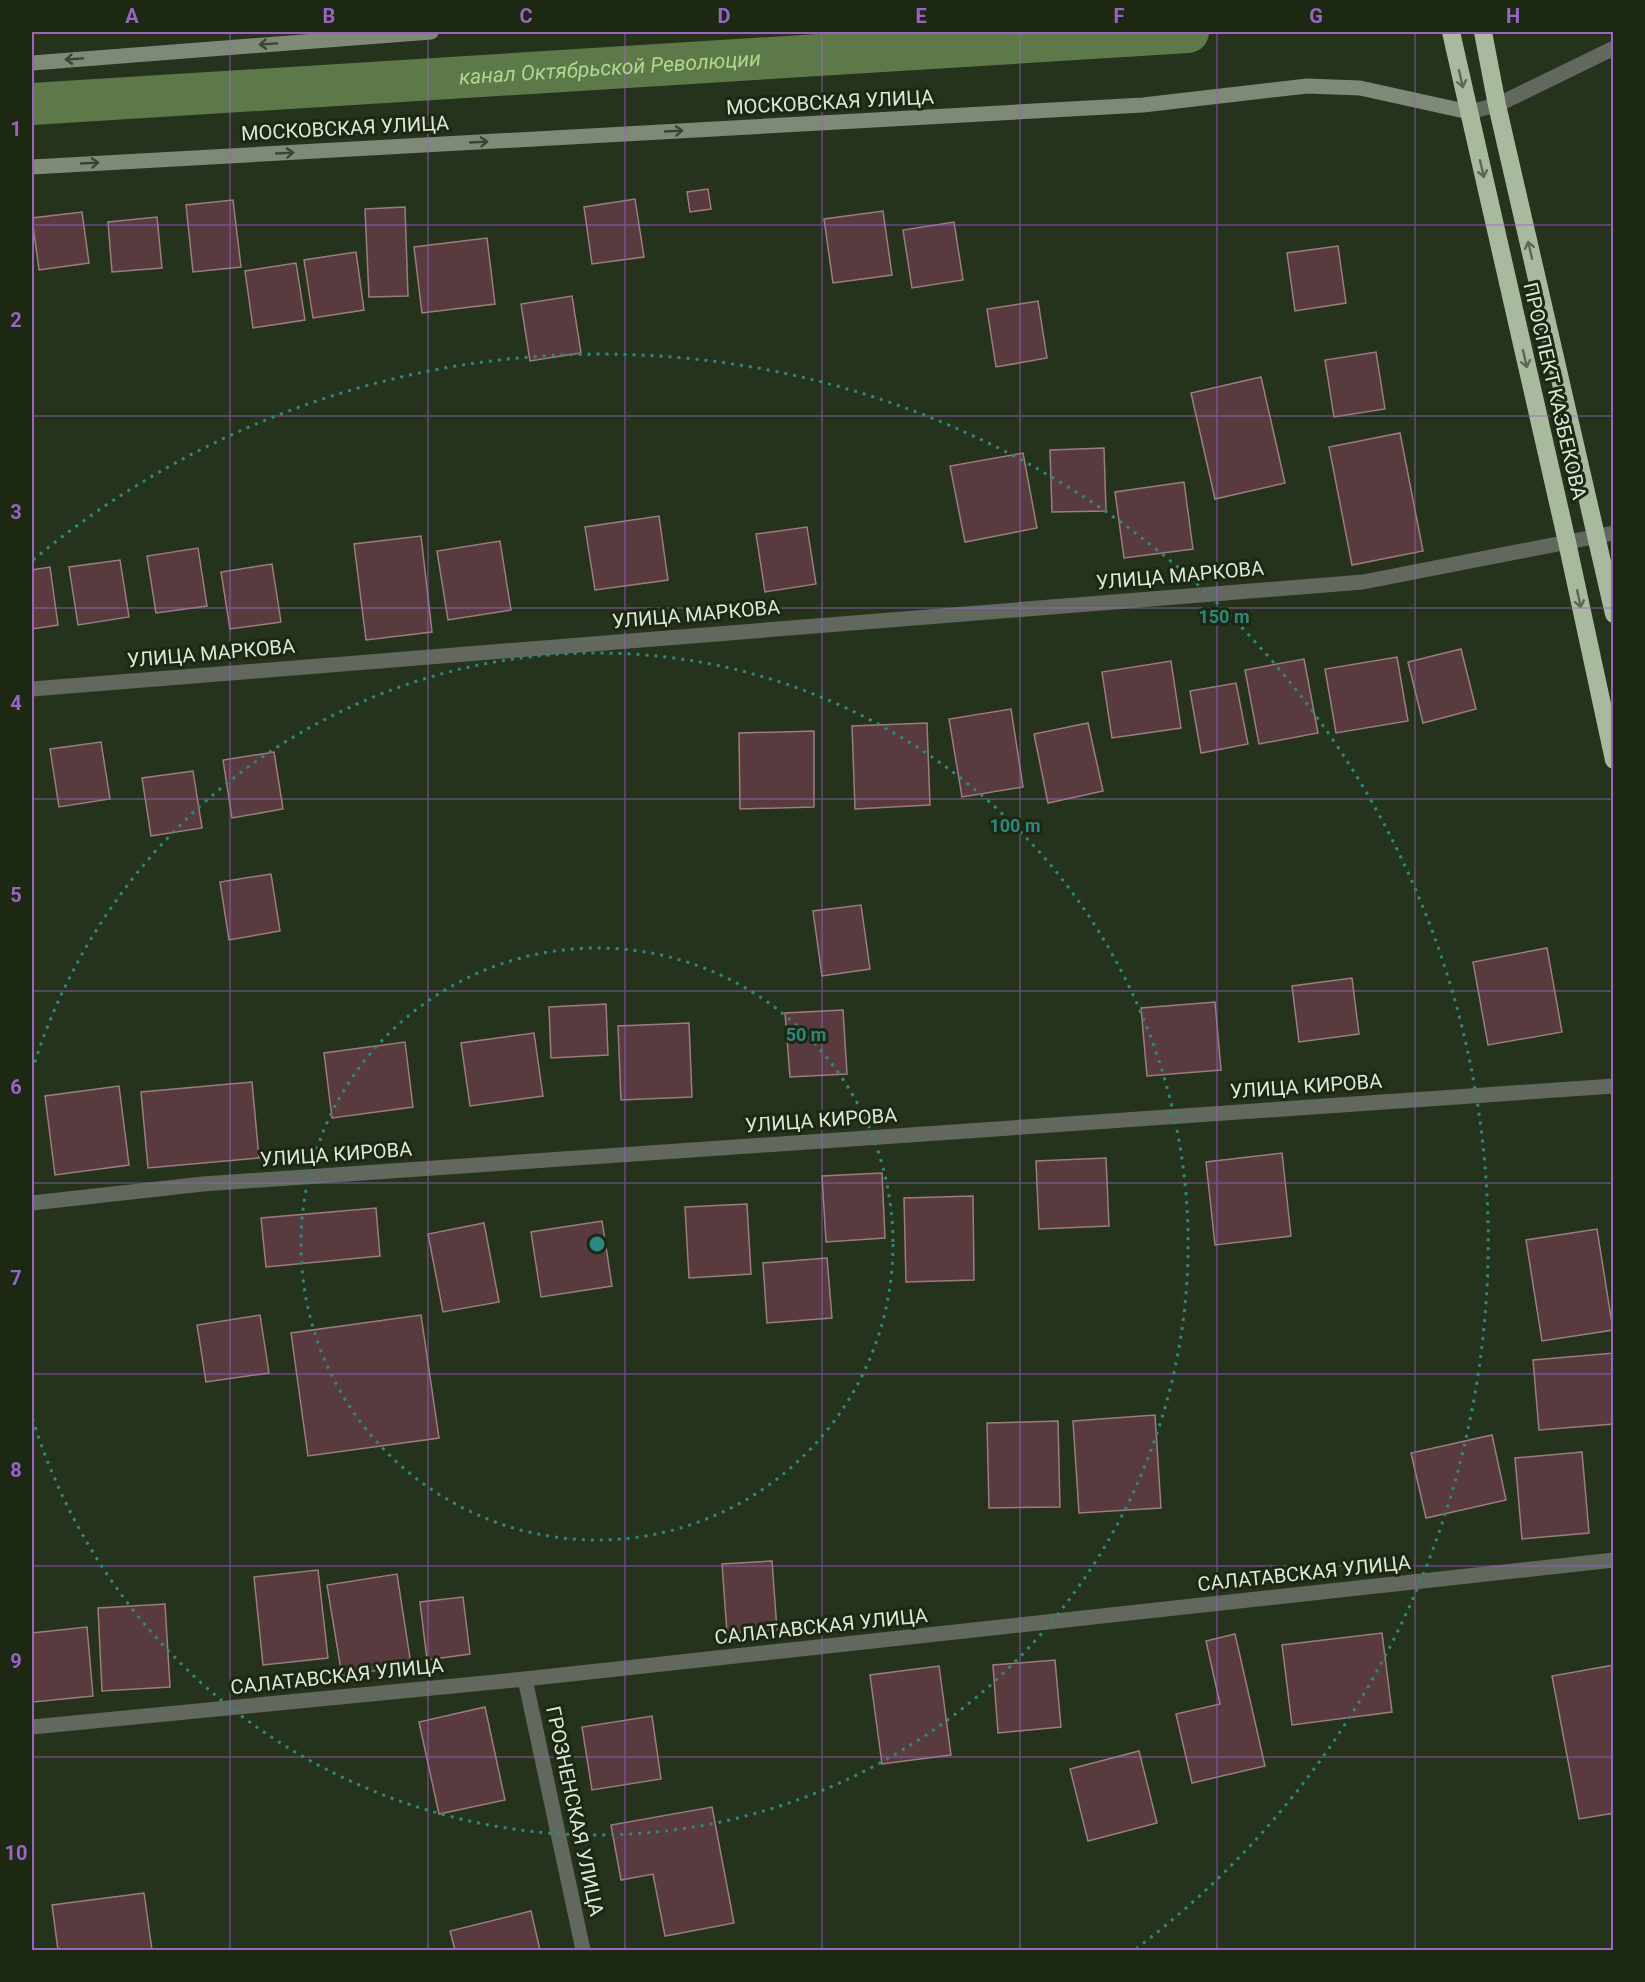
<svg xmlns="http://www.w3.org/2000/svg" width="1645" height="1982" viewBox="0 0 1645 1982" font-family="Roboto,sans-serif">
  <rect width="100%" height="100%" fill="#25321c"/>
  <g fill="none" stroke-linecap="round" stroke-linejoin="round">
    <path stroke="#5e7949" stroke-width="42" id="s1" d="M32,104L1188,32"/>
  </g>
  <g fill="#583a3f" stroke="#9d7c81" stroke-width="1.5">
    <path d="M708,189L711,209L690,212L687,192Z"/>
    <path d="M635,199L644,257L592,264L584,207Z"/>
    <path d="M233,200L241,267L193,272L186,205Z"/>
    <path d="M405,207L408,296L369,297L365,209Z"/>
    <path d="M883,211L892,275L833,283L824,219Z"/>
    <path d="M82,212L89,263L39,270L32,218Z"/>
    <path d="M157,217L162,268L112,272L108,222Z"/>
    <path d="M954,222L963,280L912,288L903,230Z"/>
    <path d="M487,238L495,304L422,313L414,247Z"/>
    <path d="M1338,246L1346,303L1295,311L1287,253Z"/>
    <path d="M356,252L364,310L313,318L304,260Z"/>
    <path d="M296,263L305,320L253,328L245,271Z"/>
    <path d="M572,296L581,353L530,361L521,304Z"/>
    <path d="M1038,301L1047,358L996,367L987,309Z"/>
    <path d="M1376,352L1385,409L1334,417L1325,360Z"/>
    <path d="M1261,377L1285,483L1215,499L1191,393Z"/>
    <path d="M1400,433L1423,551L1352,565L1329,447Z"/>
    <path d="M1104,448L1106,511L1052,512L1050,450Z"/>
    <path d="M1023,453L1037,528L965,542L950,466Z"/>
    <path d="M1184,482L1193,549L1124,558L1115,492Z"/>
    <path d="M659,516L668,580L595,590L585,527Z"/>
    <path d="M807,527L816,584L765,592L756,534Z"/>
    <path d="M421,536L432,632L366,640L354,544Z"/>
    <path d="M500,541L511,610L448,620L437,551Z"/>
    <path d="M198,548L207,606L156,613L147,556Z"/>
    <path d="M120,560L129,617L78,625L69,567Z"/>
    <path d="M272,564L281,622L230,629L221,572Z"/>
    <path d="M50,567L58,625L32,629V570Z"/>
    <path d="M1461,649L1476,709L1423,723L1408,662Z"/>
    <path d="M1397,657L1408,721L1336,733L1325,669Z"/>
    <path d="M1304,659L1318,733L1259,744L1245,670Z"/>
    <path d="M1171,661L1181,728L1112,738L1102,672Z"/>
    <path d="M1236,683L1248,744L1201,753L1190,691Z"/>
    <path d="M1011,709L1023,787L962,797L949,719Z"/>
    <path d="M927,723L930,805L855,809L852,726Z"/>
    <path d="M1088,723L1103,791L1048,803L1034,734Z"/>
    <path d="M814,731V807L740,809L739,733Z"/>
    <path d="M101,742L110,799L59,807L50,749Z"/>
    <path d="M274,752L283,809L232,818L223,760Z"/>
    <path d="M193,771L202,828L151,836L142,778Z"/>
    <path d="M271,874L280,931L229,940L220,882Z"/>
    <path d="M861,905L870,969L822,976L813,911Z"/>
    <path d="M1547,948L1562,1032L1488,1045L1473,962Z"/>
    <path d="M1352,978L1359,1034L1299,1042L1292,986Z"/>
    <path d="M1215,1002L1221,1070L1147,1076L1141,1008Z"/>
    <path d="M606,1004L608,1055L551,1058L549,1007Z"/>
    <path d="M843,1010L847,1074L790,1077L785,1013Z"/>
    <path d="M689,1023L692,1097L621,1100L618,1026Z"/>
    <path d="M534,1033L543,1096L470,1106L461,1043Z"/>
    <path d="M405,1042L413,1107L332,1118L324,1053Z"/>
    <path d="M252,1082L259,1158L148,1168L141,1092Z"/>
    <path d="M119,1086L129,1165L55,1175L45,1096Z"/>
    <path d="M1282,1153L1291,1236L1215,1245L1206,1162Z"/>
    <path d="M1106,1158L1109,1226L1039,1229L1036,1161Z"/>
    <path d="M882,1173L885,1238L826,1242L822,1176Z"/>
    <path d="M973,1196L974,1280L906,1282L904,1198Z"/>
    <path d="M747,1204L751,1274L689,1278L685,1207Z"/>
    <path d="M376,1208L380,1256L266,1267L261,1218Z"/>
    <path d="M602,1221L612,1286L541,1297L531,1232Z"/>
    <path d="M484,1223L499,1302L443,1312L428,1234Z"/>
    <path d="M1597,1229L1613,1330L1542,1341L1526,1240Z"/>
    <path d="M827,1258L832,1318L767,1323L763,1263Z"/>
    <path d="M260,1315L269,1373L206,1382L197,1325Z"/>
    <path d="M421,1315L439,1438L308,1456L291,1333Z"/>
    <path d="M1614,1353V1424L1539,1430L1533,1360Z"/>
    <path d="M1155,1415L1161,1508L1079,1513L1073,1421Z"/>
    <path d="M1058,1421L1060,1507L989,1508L987,1423Z"/>
    <path d="M1492,1435L1506,1500L1426,1518L1411,1453Z"/>
    <path d="M1582,1452L1589,1533L1522,1539L1515,1458Z"/>
    <path d="M772,1561L777,1630L727,1633L722,1564Z"/>
    <path d="M318,1570L328,1658L263,1665L254,1577Z"/>
    <path d="M397,1574L411,1665L342,1676L327,1585Z"/>
    <path d="M463,1597L470,1654L427,1660L420,1602Z"/>
    <path d="M165,1604L170,1687L102,1691L98,1608Z"/>
    <path d="M87,1627L93,1696L33,1702L32,1633Z"/>
    <path d="M1382,1633L1392,1712L1292,1725L1282,1645Z"/>
    <path d="M1235,1634L1265,1766L1192,1783L1176,1714L1220,1704L1206,1641Z"/>
    <path d="M1055,1660L1061,1727L998,1733L993,1665Z"/>
    <path d="M1614,1665V1813L1579,1819L1552,1676Z"/>
    <path d="M939,1666L951,1755L882,1764L870,1675Z"/>
    <path d="M485,1707L505,1800L439,1814L419,1722Z"/>
    <path d="M652,1716L661,1779L592,1790L582,1727Z"/>
    <path d="M1139,1751L1157,1823L1088,1841L1070,1769Z"/>
    <path d="M712,1807L734,1923L665,1936L653,1874L621,1880L611,1825Z"/>
    <path d="M144,1893L152,1950H58L52,1905Z"/>
    <path d="M531,1911L540,1950H455L450,1931Z"/>
  </g>
  <g fill="none" stroke-linecap="round" stroke-linejoin="round">
    <g stroke="#62685d" stroke-width="15">
      <path d="M1469,112L1497,105L1614,48"/>
      <path d="M32,689L1363,582L1614,533"/>
      <path d="M32,1203L203,1184L1614,1086"/>
      <path d="M525,1679L583,1950"/>
      <path d="M32,1727L525,1679L1614,1560"/>
    </g>
    <g stroke="#7e8977" stroke-width="15">
      <path d="M32,63L431,32"/>
      <path d="M32,167L1143,105L1307,86L1360,88L1469,112"/>
    </g>
    <g stroke="#a8b99e" stroke-width="18">
      <path d="M1451,32L1567,542L1614,760"/>
      <path d="M1483,32L1497,105L1614,614"/>
    </g>
  </g>
  <defs><path id="oneway-shaft" d="M-6 0H5M1.5-3L5.5 0L1.5 3" fill="none" stroke-width="1.6" stroke-linecap="round" stroke-linejoin="round" transform="scale(1.5)"/></defs>
  <g stroke="#394530">
    <use href="#oneway-shaft" transform="translate(268 44) rotate(176)"/>
    <use href="#oneway-shaft" transform="translate(74 59) rotate(176)"/>
    <use href="#oneway-shaft" transform="translate(674 131) rotate(-3)"/>
    <use href="#oneway-shaft" transform="translate(479 142) rotate(-3)"/>
    <use href="#oneway-shaft" transform="translate(285 153) rotate(-3)"/>
    <use href="#oneway-shaft" transform="translate(90 163) rotate(-3)"/>
  </g>
  <g stroke="#5b6951">
    <use href="#oneway-shaft" transform="translate(1461 79) rotate(77)"/>
    <use href="#oneway-shaft" transform="translate(1482 169) rotate(77)"/>
    <use href="#oneway-shaft" transform="translate(1530 250) rotate(-103)"/>
    <use href="#oneway-shaft" transform="translate(1525 359) rotate(77)"/>
    <use href="#oneway-shaft" transform="translate(1579 599) rotate(78)"/>
  </g>
  <path fill="none" stroke="#9964c6" stroke-width="1.5" stroke-opacity="0.55" d="M230,32V1950M428,32V1950M625,32V1950M822,32V1950M1020,32V1950M1217,32V1950M1415,32V1950M32,225H1614M32,416H1614M32,608H1614M32,799H1614M32,991H1614M32,1183H1614M32,1374H1614M32,1566H1614M32,1757H1614"/>
  <g fill="none" stroke="#2e877e" stroke-width="3" stroke-dasharray="3 6">
    <circle cx="597" cy="1244" r="296"/>
    <path d="M32 1071A591 591 0 1 1 32 1417"/>
    <path d="M33 560A887 887 0 1 1 1137 1948"/>
  </g>
  <g text-anchor="middle" stroke-width="6" stroke-linejoin="round" paint-order="stroke">
    <g font-size="20" fill="#dee6d8" stroke="#1c2812">
      <text transform="translate(830 102) rotate(-3)" y="7">МОСКОВСКАЯ УЛИЦА</text>
      <text transform="translate(345 128) rotate(-3)" y="7">МОСКОВСКАЯ УЛИЦА</text>
      <text transform="translate(1555 391) rotate(77)" y="7">ПРОСПЕКТ КАЗБЕКОВА</text>
      <text transform="translate(1180 575) rotate(-5)" y="7">УЛИЦА МАРКОВА</text>
      <text transform="translate(696 614) rotate(-5)" y="7">УЛИЦА МАРКОВА</text>
      <text transform="translate(211 653) rotate(-5)" y="7">УЛИЦА МАРКОВА</text>
      <text transform="translate(1306 1086) rotate(-4)" y="7">УЛИЦА КИРОВА</text>
      <text transform="translate(821 1120) rotate(-4)" y="7">УЛИЦА КИРОВА</text>
      <text transform="translate(336 1154) rotate(-4)" y="7">УЛИЦА КИРОВА</text>
      <text transform="translate(1304 1573) rotate(-6)" y="7">САЛАТАВСКАЯ УЛИЦА</text>
      <text transform="translate(821 1626) rotate(-6)" y="7">САЛАТАВСКАЯ УЛИЦА</text>
      <text transform="translate(337 1676) rotate(-6)" y="7">САЛАТАВСКАЯ УЛИЦА</text>
      <text transform="translate(575 1811) rotate(78)" y="7">ГРОЗНЕНСКАЯ УЛИЦА</text>
    </g>
    <g font-size="21" font-style="italic" fill="#aed88f" stroke="#1c2812">
      <text dy="7" stroke="none"><textPath href="#s1" startOffset="579">канал Октябрьской Революции</textPath></text>
    </g>
  </g>
  <circle cx="597" cy="1244" r="9" fill="#2e877e" stroke="#1c2812" stroke-width="3"/>
  <g font-size="18" text-anchor="middle" font-weight="bold" fill="#2e877e" stroke="#1c2812" stroke-width="6" stroke-linejoin="round" paint-order="stroke">
    <text x="1224" y="623">150 m</text>
    <text x="1015" y="832">100 m</text>
    <text x="806" y="1041">50 m</text>
  </g>
  <rect width="1645" height="1982" fill="none" stroke="#1c2812" stroke-width="66"/>
  <rect x="33" y="33" width="1579" height="1916" fill="none" stroke="#9964c6" stroke-width="2"/>
  <g font-size="20" text-anchor="middle" font-weight="bold" fill="#9964c6">
    <text x="132" y="23">A</text>
    <text x="329" y="23">B</text>
    <text x="526" y="23">C</text>
    <text x="724" y="23">D</text>
    <text x="921" y="23">E</text>
    <text x="1119" y="23">F</text>
    <text x="1316" y="23">G</text>
    <text x="1513" y="23">H</text>
    <text x="16" y="136">1</text>
    <text x="16" y="327">2</text>
    <text x="16" y="519">3</text>
    <text x="16" y="710">4</text>
    <text x="16" y="902">5</text>
    <text x="16" y="1094">6</text>
    <text x="16" y="1285">7</text>
    <text x="16" y="1477">8</text>
    <text x="16" y="1668">9</text>
    <text x="16" y="1860">10</text>
  </g>
</svg>
